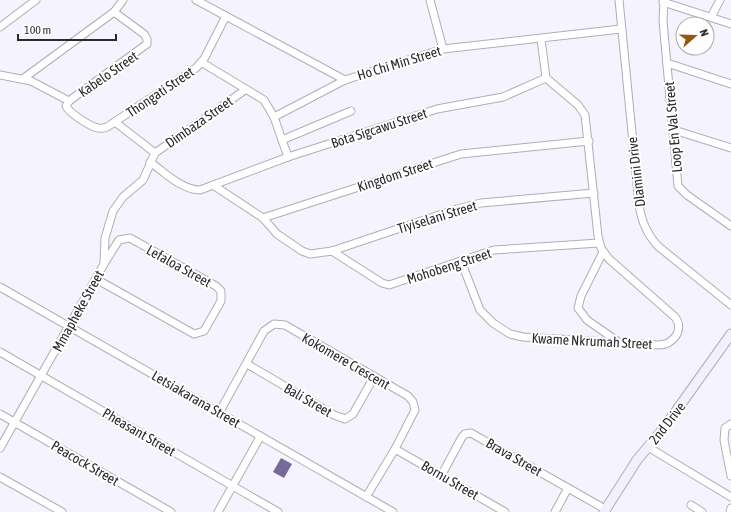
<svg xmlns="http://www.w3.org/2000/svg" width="731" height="512" viewBox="0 0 731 512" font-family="'Asap Condensed',sans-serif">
  <rect width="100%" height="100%" fill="#f5f3fd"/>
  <path fill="#766a9a" d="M281,458L292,464L284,478L273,472Z"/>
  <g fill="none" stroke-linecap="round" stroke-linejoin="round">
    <g stroke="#b0adb9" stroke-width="9">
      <g id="street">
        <path d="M196,0L345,80"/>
        <path d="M430,0L443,49"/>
        <path d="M619,0L639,204C641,220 648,236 659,247L731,305"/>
        <path d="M664,0L663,21L678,186L687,195L731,226"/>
        <path d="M663,2L731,24"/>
        <path d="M711,17L720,0"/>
        <path d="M0,27L36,0"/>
        <path d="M201,62L264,100L274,117L288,157"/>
        <path d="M667,63L731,84"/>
        <path d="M0,75L31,81L69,101"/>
        <path d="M24,78L114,12L123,0"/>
        <path d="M69,101L66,106C69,113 91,127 98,128C102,129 104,128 107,127L196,68L204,59L226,16"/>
        <path d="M69,101L147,44V39L144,34L114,12"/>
        <path d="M274,117L345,80L443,49L621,29"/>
        <path d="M115,122L155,153"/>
        <path d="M674,130L731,148"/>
        <path d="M282,140L351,111"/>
        <path d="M150,162C164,172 182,190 200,190L288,157L437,109L503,97L546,78"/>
        <path d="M213,185L263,218L277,234L302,251L310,254L332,251L457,209L481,203L594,193"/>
        <path d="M263,218L461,154L589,141"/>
        <path d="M332,251L382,283L389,285L494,250L599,243"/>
        <path d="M603,252L581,296L578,308L587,320L620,343"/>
        <path d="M461,261L480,310L493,323L510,334L523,337L658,345C673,345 685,330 675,317L609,259L601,248L598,236L585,115L578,105L546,78L541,39"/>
        <path d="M104,262L105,238L113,211L123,197L143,180L155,153L245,90"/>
        <path d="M0,287L393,512"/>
        <path d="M0,352L278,512"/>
        <path d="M247,364L334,415L345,419L353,414L374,377"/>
        <path d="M219,413L264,331L274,324L285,325L408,396L413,402L415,410L395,449L366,497"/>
        <path d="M0,414L171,512"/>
        <path d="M731,424L725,428L724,440L731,476"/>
        <path d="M648,447L731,497"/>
        <path d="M0,448L104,264L119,240L130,238L216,286L221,291V301L204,331L194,334L96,279"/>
        <path d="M395,449L505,512"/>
        <path d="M441,476L462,437L465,434L471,433L605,509"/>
        <path d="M0,477L62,512"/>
        <path d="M691,505L702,512"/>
        <path d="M218,512L260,437"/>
        <path d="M555,512L568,488"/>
        <path d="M730,512L731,508"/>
      </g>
    </g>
    <g stroke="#b0adb9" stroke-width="11">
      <path id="secondary" d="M604,512L637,460L664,428L731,334"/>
    </g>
    <use href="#street" stroke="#fff" stroke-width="7"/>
    <use href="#secondary" stroke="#f3f0fe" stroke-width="9"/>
  </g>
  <g text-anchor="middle" stroke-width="4" stroke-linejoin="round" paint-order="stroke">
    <g font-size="14" fill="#2a292d" stroke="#fff">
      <text transform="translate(399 63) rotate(-17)" y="5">Ho Chi Min Street</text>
      <text transform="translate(108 74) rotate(-35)" y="5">Kabelo Street</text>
      <text transform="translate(160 92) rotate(-34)" y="5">Thongati Street</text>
      <text transform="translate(199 122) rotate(-35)" y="5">Dimbaza Street</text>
      <text transform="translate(673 127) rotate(-95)" y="5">Loop En Val Street</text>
      <text transform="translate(379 128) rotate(-18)" y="5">Bota Sigcawu Street</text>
      <text transform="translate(636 172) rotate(-97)" y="5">Dlamini Drive</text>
      <text transform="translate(395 175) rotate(-18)" y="5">Kingdom Street</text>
      <text transform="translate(437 217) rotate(-17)" y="5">Tiyiselani Street</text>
      <text transform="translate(179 266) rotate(29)" y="5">Lefaloa Street</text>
      <text transform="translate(449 266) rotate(-18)" y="5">Mohobeng Street</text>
      <text transform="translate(78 311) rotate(-61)" y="5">Mmapheke Street</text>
      <text transform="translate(592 341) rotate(3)" y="5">Kwame Nkrumah Street</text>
      <text transform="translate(346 361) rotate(30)" y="5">Kokomere Crescent</text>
      <text transform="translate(196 399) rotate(30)" y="5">Letsiakarana Street</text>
      <text transform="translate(308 400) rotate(30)" y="5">Bali Street</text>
      <text transform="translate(667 423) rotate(-52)" y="5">2nd Drive</text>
      <text transform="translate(139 432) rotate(30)" y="5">Pheasant Street</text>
      <text transform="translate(514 457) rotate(30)" y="5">Brava Street</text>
      <text transform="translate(85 463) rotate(30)" y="5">Peacock Street</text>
      <text transform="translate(450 480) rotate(30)" y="5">Bornu Street</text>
    </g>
  </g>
  <g transform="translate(695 36) rotate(70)"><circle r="19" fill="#ffffff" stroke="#aaa9ab"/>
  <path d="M0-3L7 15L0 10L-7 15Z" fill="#925814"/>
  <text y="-6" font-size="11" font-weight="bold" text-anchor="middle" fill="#2a292d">N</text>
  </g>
  <path d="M18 34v6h98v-6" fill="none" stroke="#2a292d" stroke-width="2"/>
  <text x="24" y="34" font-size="12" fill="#2a292d" stroke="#ffffff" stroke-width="3" paint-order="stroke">100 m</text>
</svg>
